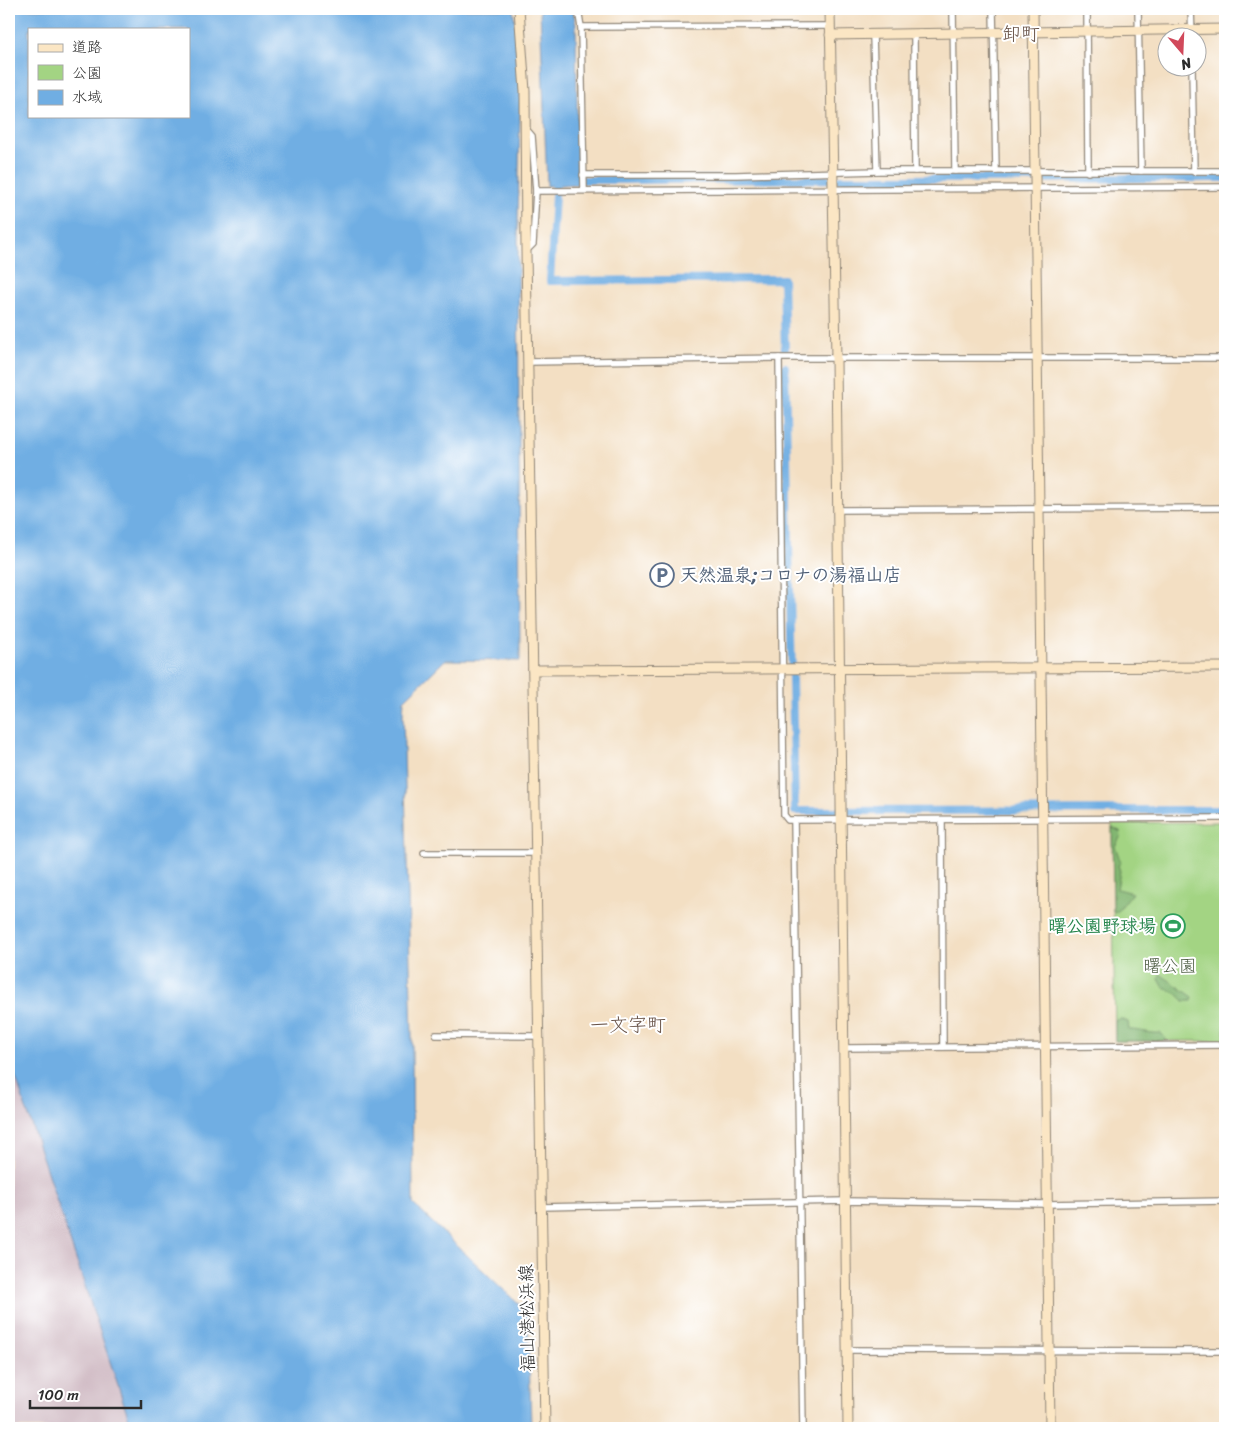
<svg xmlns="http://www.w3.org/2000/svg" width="1234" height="1437" viewBox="0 0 1234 1437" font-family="Sriracha,'Klee One',sans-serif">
  <rect width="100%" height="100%" fill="#fff"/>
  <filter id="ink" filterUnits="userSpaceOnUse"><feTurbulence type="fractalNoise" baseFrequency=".02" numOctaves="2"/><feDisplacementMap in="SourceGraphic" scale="10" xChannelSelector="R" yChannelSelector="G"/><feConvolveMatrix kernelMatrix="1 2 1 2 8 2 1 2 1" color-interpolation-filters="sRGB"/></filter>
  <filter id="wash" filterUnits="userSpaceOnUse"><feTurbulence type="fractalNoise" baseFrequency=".0096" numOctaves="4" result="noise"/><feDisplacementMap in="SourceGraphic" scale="20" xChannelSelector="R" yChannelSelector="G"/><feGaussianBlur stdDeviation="1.12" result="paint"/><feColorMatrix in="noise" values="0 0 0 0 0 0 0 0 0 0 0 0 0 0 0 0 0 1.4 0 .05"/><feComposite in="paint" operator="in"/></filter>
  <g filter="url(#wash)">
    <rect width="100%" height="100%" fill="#f3dfc3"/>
    <path fill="#d2bdc6" d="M9,1058L95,1314L132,1428H9Z"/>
    <path fill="#a3d483" stroke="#678057" d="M1225,822V1041H1115L1112,823Z"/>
    <g fill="#82b671" stroke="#56704e">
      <path d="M1112,828L1120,831L1121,836L1115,846L1121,863L1118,865L1120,871L1117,889L1132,893L1117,912L1113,911Z"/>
      <path d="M1160,974L1193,997L1192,1001H1184L1176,993L1164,988L1159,979Z"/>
      <path d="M1121,1019L1128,1022L1129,1030C1141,1030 1149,1034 1161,1033L1165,1038V1041H1115V1021Z"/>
    </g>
    <g fill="#70aee3" stroke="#4e6c87" fill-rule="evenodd">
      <path d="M9,9H513L521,60L518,223L520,661L445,660L404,700L403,714L412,1036L413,1204L528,1313L531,1428H132L9,1057ZM29,29H189V116H29Z"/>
      <path d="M540,9H573L576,25L578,184L547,186Z"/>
    </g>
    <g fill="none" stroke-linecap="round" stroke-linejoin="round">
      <g stroke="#70aee3" stroke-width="8">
        <path d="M556,179L550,281L783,279L785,351"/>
        <path d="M570,180L1225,178"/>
        <path d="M785,367L795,811L1225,810"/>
      </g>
    </g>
  </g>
  <g filter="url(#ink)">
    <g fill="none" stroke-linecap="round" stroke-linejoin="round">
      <g stroke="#8f8577" stroke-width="8">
        <g id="street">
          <path d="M578,9L581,27L584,190"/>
          <path d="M953,9L955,171"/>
          <path d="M993,9L996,171"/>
          <path d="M1087,9L1088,172"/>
          <path d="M1138,9L1141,171"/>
          <path d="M1191,9L1192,38"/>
          <path d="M581,27L830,26"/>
          <path d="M914,33L915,171"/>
          <path d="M873,35L877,171"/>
          <path d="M1192,68L1194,172"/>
          <path d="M526,129L532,136L536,191"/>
          <path d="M583,175H736L877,171H1225"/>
          <path d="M526,251L533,244L536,191L1225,187"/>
          <path d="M779,358L784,815L788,820H794"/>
          <path d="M528,362L779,358H1225"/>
          <path d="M837,510L1225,508"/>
          <path d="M942,820L943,1047"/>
          <path d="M424,853H535"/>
          <path d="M436,1035L538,1036"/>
          <path d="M844,1048L1225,1045"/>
          <path d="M541,1207L845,1201L1047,1204L1225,1201"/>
          <path d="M847,1350L1225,1351"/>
          <path d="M803,1428L794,820L1225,818"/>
        </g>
      </g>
      <g stroke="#8f8577" stroke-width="11">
        <g id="secondary">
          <path d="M519,9L525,91L526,251L545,1428"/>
          <path d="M830,9L836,359L848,1428"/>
          <path d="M1033,9L1050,1428"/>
          <path d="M830,35L1225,29"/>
          <path d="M533,670L1225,667"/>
        </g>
      </g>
      <use href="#street" stroke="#fff" stroke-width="5.5"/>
      <use href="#secondary" stroke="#fbe6c4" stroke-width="9"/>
    </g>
  </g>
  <defs>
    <g id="parking-ring" transform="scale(1.25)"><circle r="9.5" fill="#fff" stroke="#5c6f8a" stroke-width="1.5"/><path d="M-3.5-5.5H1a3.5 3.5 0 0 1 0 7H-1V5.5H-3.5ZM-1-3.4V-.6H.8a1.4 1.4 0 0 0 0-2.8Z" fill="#5c6f8a"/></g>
    <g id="stadium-ring" transform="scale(1.25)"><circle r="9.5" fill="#fff" stroke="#2e9e5b" stroke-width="1.5"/><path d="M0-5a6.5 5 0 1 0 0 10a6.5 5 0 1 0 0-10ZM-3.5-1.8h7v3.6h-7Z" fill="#2e9e5b"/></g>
  </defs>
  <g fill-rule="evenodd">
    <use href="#parking-ring" x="662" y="575"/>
    <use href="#stadium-ring" x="1173" y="926"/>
  </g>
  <g text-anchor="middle" stroke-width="4" stroke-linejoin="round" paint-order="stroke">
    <g font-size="18" font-weight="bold" fill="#4e5e75" stroke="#fff" text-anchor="start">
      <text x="680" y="581">天然温泉;コロナの湯福山店</text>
    </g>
    <g font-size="18" font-weight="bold" fill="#27864d" stroke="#fff" text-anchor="end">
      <text x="1156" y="932">曙公園野球場</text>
    </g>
    <g font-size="18" fill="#4f5e45" stroke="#fff">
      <text x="1170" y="972">曙公園</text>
    </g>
    <g font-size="18" fill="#2b2b2b" stroke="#fff">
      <text transform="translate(527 1318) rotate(-91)" y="6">福山港松浜線</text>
    </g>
    <g font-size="19" fill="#685348" stroke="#fff">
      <text x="1021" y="40">卸町</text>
      <text x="628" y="1031">一文字町</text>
    </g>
  </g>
  <rect width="1234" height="1437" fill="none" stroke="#fff" stroke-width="30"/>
  <rect x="28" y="28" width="162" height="90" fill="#ffffff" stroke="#aaaaaa"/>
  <rect x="38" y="44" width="25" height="8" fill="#fbe6c4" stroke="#aaaaaa"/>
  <text x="72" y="52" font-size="15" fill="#2b2b2b">道路</text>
  <rect x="38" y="65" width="25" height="15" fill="#a3d483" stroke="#aaaaaa"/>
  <text x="72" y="78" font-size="15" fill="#2b2b2b">公園</text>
  <rect x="38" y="90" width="25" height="15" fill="#70aee3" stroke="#aaaaaa"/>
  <text x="72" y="102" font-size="15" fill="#2b2b2b">水域</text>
  <g transform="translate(1182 52) rotate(161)"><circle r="24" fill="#ffffff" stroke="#aaaaaa"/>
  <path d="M0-4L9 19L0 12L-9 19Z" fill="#d1495b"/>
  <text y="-8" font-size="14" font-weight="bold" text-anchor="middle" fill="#2b2b2b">N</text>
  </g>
  <path d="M30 1400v8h111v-8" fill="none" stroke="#2b2b2b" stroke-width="2.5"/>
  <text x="38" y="1400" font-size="15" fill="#2b2b2b" stroke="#ffffff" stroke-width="4" paint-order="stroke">100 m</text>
</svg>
